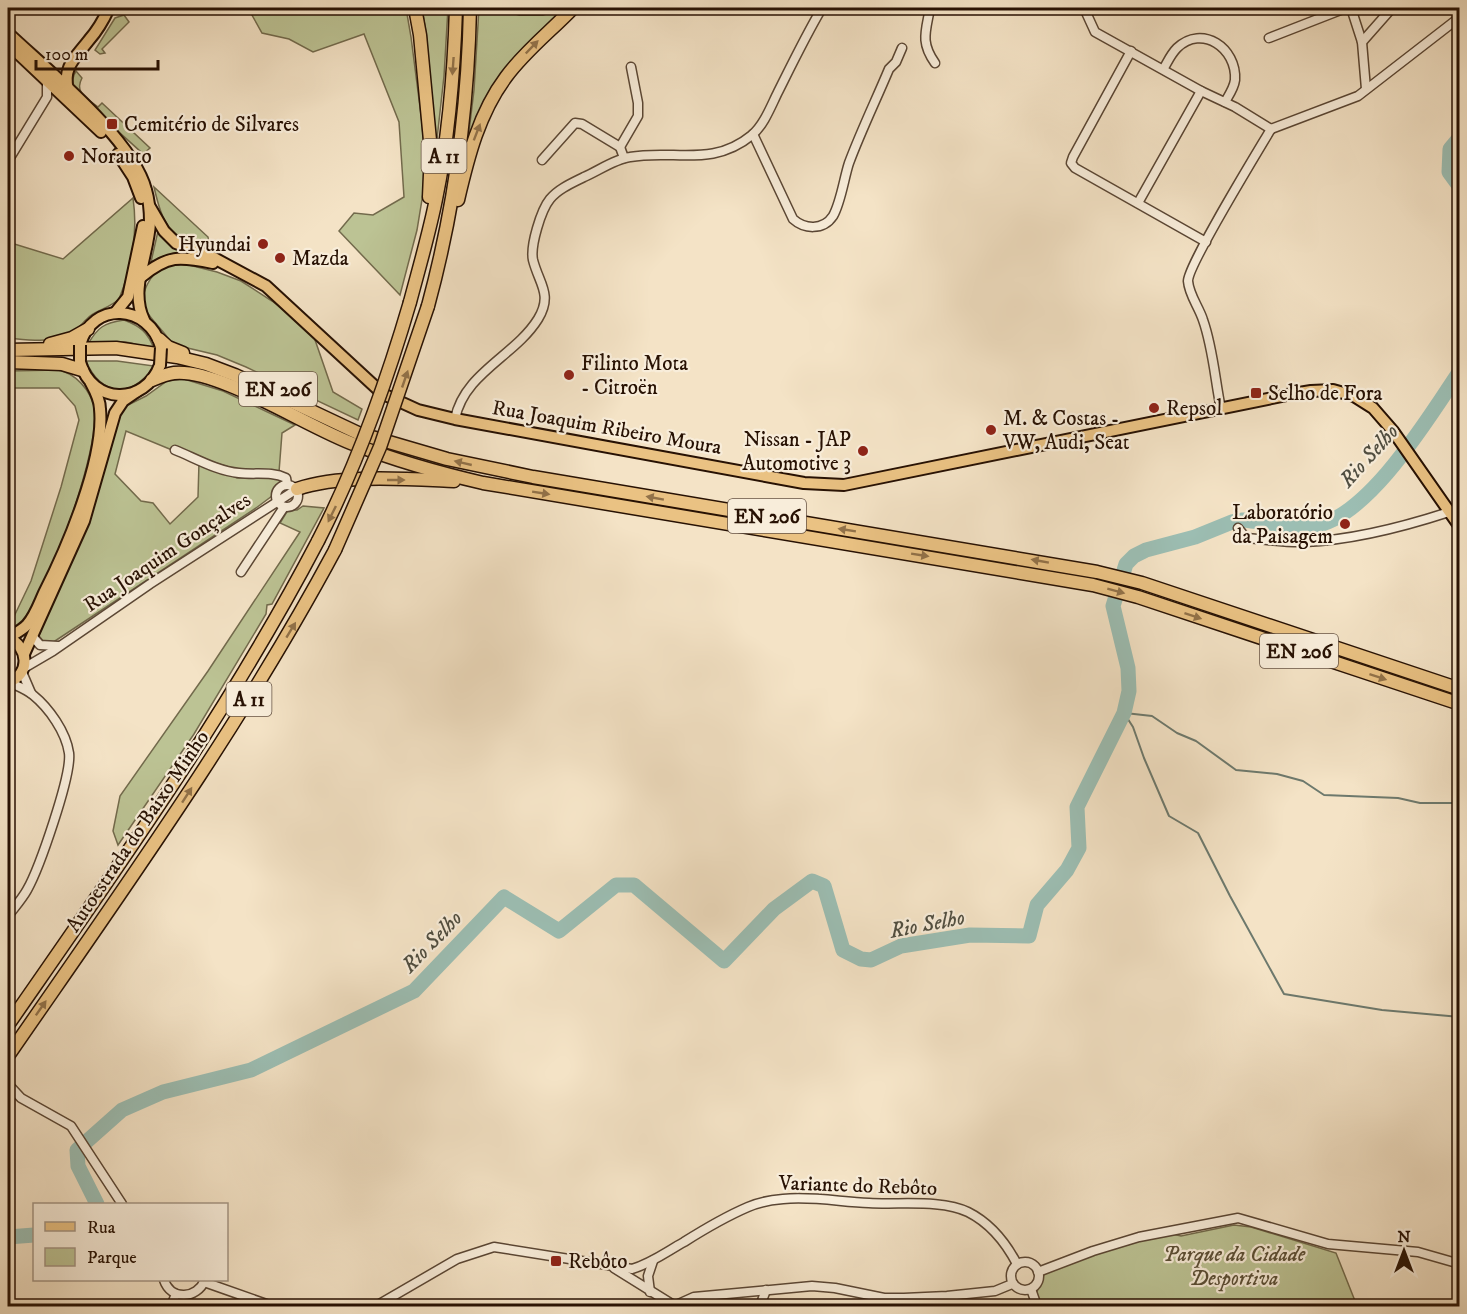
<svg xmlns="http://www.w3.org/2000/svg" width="1467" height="1314" viewBox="0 0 1467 1314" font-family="'IM FELL DW Pica',serif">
  <rect width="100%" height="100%" fill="#f4e3c6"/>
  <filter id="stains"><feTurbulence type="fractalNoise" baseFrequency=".00333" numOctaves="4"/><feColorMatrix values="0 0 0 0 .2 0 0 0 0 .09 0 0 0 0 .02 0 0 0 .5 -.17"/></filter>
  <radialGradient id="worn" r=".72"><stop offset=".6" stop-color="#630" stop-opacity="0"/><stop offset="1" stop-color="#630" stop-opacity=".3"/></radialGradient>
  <g fill="#bcc394" stroke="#726a4c" stroke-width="1.5">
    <path d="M248,8H406L411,37L422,123L426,175L417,230L400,295L339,231L354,213L373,215L404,197L399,122L364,34L313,52L289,39L262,33Z"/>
    <path d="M422,8H448L444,76L436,148L429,87L427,39Z"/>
    <path d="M479,8C486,8 495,6 503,8C513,9 520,14 531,14C543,14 552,8 564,8L518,54L470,138L468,140L474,90Z"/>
    <path d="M124,15L129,22L102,49L105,53L100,54L95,50L115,18Z"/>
    <path d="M76,71L82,78C74,93 87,98 98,107L102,103L150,148L143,154C131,142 77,97 73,85C72,80 73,76 76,71Z"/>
    <path d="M154,187L208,237L209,246L207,250C169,236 163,226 154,187Z"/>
    <path d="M133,198C138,232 132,267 119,299C111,307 100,309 90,316C84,321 79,328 73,332C53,344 30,340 8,338V242L63,259Z"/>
    <path d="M158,231L172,246L183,253L168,255L151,262Z"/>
    <path d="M185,264L217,272L241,281L272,301L302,324L314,337L333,392L362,409L358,420L246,367L217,355L175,345L170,341C164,331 151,320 146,310C138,294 151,272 166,266C172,264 179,265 185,264Z"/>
    <path d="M124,320C140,326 148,332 154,349C145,348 138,345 131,343C117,339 102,344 88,344C98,327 104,323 124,320Z"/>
    <path d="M86,361H117L154,366C133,399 101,397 86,361Z"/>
    <path d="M58,370C75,373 91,390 94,408C101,448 51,583 26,616C21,623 15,627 8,629L31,581L61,487L79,420L75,406L59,388H8V371Z"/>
    <path d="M184,379L223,391L295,425L282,433L279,472L242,471L172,450L126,431L115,474L141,501L153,503L170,524L198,497L199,462L237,478L269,477L281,479L272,496L256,508L55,641L51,643L44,642L39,636L40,627L76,553L94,505L115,421L124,407L146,396L167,381Z"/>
    <path d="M303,506L324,508L272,604L267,605L266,614L194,734L118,845L113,831L120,796L208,671L300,532L280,523L288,510H297Z"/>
    <path d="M1234,1225L1251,1227L1336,1253L1357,1306H1041L1036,1294L1044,1274L1071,1261L1140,1240L1169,1233L1181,1236Z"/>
  </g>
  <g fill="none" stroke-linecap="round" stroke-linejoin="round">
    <g stroke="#6d796d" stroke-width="2">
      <path d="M1124,713L1133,727L1144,758L1169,816L1198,833L1230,896L1284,994L1382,1010L1460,1017"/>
      <path d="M1125,713L1152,716L1177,733L1196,741L1236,770L1277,774L1303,781L1324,795L1398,798L1420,803H1460"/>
    </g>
    <g stroke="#9cbeb3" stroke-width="15">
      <path d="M1460,137L1450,149L1449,172L1460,187"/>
      <path d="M97,1204L78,1166L77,1150L122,1110L163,1092L251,1070L414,991L504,897L559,931L616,885H634L724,961L774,909L812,881L824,886L843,950L861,959L871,960L901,946L970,935L1029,936L1037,905L1067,870L1079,848L1077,807L1124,713L1129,691L1128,668L1113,606L1126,564L1134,556L1146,550L1195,537L1232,522L1243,520C1264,522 1291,527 1312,526C1367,521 1431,414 1460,371"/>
      <path d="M8,1237L34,1235"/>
    </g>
    <g stroke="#5a4634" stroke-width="11">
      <g id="minor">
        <path d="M930,8C926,31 920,42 935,63"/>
        <path d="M1084,8L1095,32L1201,91L1235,107L1271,129"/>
        <path d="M1348,8L1352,11L1362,42L1366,89"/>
        <path d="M1269,38L1346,8"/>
        <path d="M1362,42L1392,8"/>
        <path d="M1131,51L1073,157L1071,163L1075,168L1206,242"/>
        <path d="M1164,68C1168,61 1171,54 1177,48C1202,24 1237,48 1235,80C1234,88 1229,95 1225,102"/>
        <path d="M1271,129L1358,96L1460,17"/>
        <path d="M753,134L793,219C804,229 823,231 833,216C841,202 844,178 849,163C861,131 876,100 889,69L896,62L902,48"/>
        <path d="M620,147L638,116V103L631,67"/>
        <path d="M542,160L575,123L582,124L620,147L624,158"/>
        <path d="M8,161L47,97V80"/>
        <path d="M1138,203L1201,91"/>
        <path d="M1221,409C1215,380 1213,348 1203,320C1199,307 1189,295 1188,281C1188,265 1258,151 1271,129"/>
        <path d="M455,419C464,373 515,356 538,319C553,294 539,284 533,260C530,246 541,210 550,199C558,189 572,183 584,177C598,171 615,159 630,157C674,149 712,168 752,135C764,125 771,106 778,92C792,64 806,35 822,8"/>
        <path d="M175,450C195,458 217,471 239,473C255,475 271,471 286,478L287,484"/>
        <circle cx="287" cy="496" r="11"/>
        <path d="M1238,528L1246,538C1265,539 1286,543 1305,542C1354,540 1403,527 1449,512"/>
        <path d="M241,572L284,507"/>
        <path d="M32,636L40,645L58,646"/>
        <path d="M24,668L53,651L150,584L297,489"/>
        <path d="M22,672L31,693"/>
        <path d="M8,916C14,908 22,899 27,890C39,869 72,775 69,753C66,732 49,708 33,695C26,689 17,686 9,682"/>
        <path d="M8,1084L21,1098L71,1126L122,1204"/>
        <circle cx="1025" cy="1276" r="14"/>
        <path d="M614,1268L675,1306"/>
        <path d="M1038,1272L1093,1251L1139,1237L1238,1218L1328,1244L1418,1252L1460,1264"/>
        <path d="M164,1280C171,1301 197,1299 205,1280"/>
        <path d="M204,1282L272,1306"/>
        <path d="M1031,1289L1037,1306"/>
        <path d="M650,1292L648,1276L653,1261"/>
        <path d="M171,1306L176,1294"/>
        <path d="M376,1306L457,1259L494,1247L632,1269C652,1263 666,1252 684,1242C703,1230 727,1216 748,1207C759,1202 771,1200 783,1199C812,1196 841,1202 869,1203C899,1205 942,1199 968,1212C990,1223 1006,1243 1017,1264"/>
        <path d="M674,1306L694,1297L812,1286L835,1288L884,1298H904L947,1296L995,1291L1012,1284"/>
        <path d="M760,1306L766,1290"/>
      </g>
    </g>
    <g stroke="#271103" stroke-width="14">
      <g id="major">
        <path d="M8,33C47,70 133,139 146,190C149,200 150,211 150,222C149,254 129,289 144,320"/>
        <path d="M8,44L101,132"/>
        <path d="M68,90C62,67 76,57 89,40C97,31 104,19 109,8"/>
        <path d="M118,154L133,177L141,198"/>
        <path d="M150,207L164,231L176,243L214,258L266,286L383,394L418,410L455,419L804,483L844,485L1287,395L1311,391L1333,390L1354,396L1373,408L1393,431L1460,527"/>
        <path d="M141,277C168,255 179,256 213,263"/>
        <path d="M115,313L128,297L143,226"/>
        <path d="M80,345C92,300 149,304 161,347"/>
        <path d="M80,362C92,405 145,406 160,365"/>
        <path d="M8,638C14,634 21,631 27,625C35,616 39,604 44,593C67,548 105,459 100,409C100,400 96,392 91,383"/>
        <path d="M8,638C29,646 31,675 8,682"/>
        <path d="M24,654L84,521L115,413L123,401L136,392"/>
      </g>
    </g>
    <g stroke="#271103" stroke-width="15">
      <g id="highway">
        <path d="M415,8L420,35L431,151L429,197"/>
        <path d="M519,8H543"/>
        <path d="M458,200C468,157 479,113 506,77C525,51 551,31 573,8"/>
        <path d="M410,302C419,268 429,234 436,199C449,136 454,72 456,8"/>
        <path d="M428,306C454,210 468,107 470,8"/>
        <path d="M159,339L168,347L183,353"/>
        <path d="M50,344L72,338L88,329"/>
        <path d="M8,350L116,348L177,357L206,364L235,375L358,433L447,459L533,477L1097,572L1142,583L1460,689"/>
        <path d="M8,362L62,364L82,370"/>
        <path d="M152,380C159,377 166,374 174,373C219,368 310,429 356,445C397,461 440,473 483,483L1093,585L1138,597L1460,704"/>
        <path d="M297,489C341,474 407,479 454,481"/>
        <path d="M8,1025C117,868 229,711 318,541"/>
        <path d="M8,1056C122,891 240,727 335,550"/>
      </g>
    </g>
    <use href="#minor" stroke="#f8edda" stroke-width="8"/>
    <use href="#major" stroke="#eac283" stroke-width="10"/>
    <use href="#highway" stroke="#eac283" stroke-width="12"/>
    <g stroke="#271103" stroke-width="14" stroke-linecap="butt">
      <g id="major-bridge">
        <path d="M80,360V345"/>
        <path d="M160,365L161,348"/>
      </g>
    </g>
    <g stroke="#271103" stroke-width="15" stroke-linecap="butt">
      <g id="highway-bridge">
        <path d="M318,541C357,465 386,384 410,302"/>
        <path d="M335,550L380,447L428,306"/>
      </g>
    </g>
    <use href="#major-bridge" stroke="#eac283" stroke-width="10"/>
    <use href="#highway-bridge" stroke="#eac283" stroke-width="12"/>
  </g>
  <defs><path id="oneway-solid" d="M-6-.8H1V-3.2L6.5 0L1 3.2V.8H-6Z" transform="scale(1.5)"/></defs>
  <g fill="#927249">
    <use href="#oneway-solid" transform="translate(532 47) rotate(-46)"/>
    <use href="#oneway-solid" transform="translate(453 66) rotate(94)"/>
    <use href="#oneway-solid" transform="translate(477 132) rotate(-69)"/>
    <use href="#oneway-solid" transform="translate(405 379) rotate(-71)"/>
    <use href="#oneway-solid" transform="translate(463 463) rotate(-167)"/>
    <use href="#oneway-solid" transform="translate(396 480)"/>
    <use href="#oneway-solid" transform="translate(541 493) rotate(9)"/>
    <use href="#oneway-solid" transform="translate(655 498) rotate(-170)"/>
    <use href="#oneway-solid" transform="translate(332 514) rotate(116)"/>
    <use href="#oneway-solid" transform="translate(847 530) rotate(-171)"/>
    <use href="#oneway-solid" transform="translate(920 555) rotate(9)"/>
    <use href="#oneway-solid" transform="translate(1040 561) rotate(-170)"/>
    <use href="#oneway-solid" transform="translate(1116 591) rotate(15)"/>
    <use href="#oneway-solid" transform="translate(1193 616) rotate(18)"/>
    <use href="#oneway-solid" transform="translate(291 630) rotate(-59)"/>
    <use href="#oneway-solid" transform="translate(1378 677) rotate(18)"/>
    <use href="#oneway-solid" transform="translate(187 795) rotate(-57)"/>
    <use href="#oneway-solid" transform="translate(41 1008) rotate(-55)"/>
  </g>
  <g fill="#8f2418" stroke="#f8edda" stroke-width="2">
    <rect x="106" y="118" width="12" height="12" rx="3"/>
    <circle cx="69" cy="156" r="6"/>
    <circle cx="263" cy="244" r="6"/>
    <circle cx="280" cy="258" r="6"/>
    <circle cx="569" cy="375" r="6"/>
    <rect x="1250" y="387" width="12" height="12" rx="3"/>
    <circle cx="1154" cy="408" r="6"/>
    <circle cx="991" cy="430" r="6"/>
    <circle cx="863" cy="451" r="6"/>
    <circle cx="1345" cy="524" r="6"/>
    <rect x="550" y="1255" width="12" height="12" rx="3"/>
  </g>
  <g text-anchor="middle" stroke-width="4.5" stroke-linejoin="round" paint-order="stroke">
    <g fill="#f8edda" stroke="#665344" stroke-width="1.5">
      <rect x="421.5" y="139" width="45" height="34" rx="4.5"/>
      <rect x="239" y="372" width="78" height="34" rx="4.5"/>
      <rect x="728" y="499" width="78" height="34" rx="4.5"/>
      <rect x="1260" y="634" width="78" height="34" rx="4.5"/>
      <rect x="226.5" y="682" width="45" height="34" rx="4.5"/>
    </g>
    <g font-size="20" font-weight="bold" fill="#271103">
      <text x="444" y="163">A 11</text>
      <text x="278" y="396">EN 206</text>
      <text x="767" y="523">EN 206</text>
      <text x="1299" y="658">EN 206</text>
      <text x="249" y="706">A 11</text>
    </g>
    <g font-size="21" fill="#271103" stroke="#f8edda" text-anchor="start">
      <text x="124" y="131">Cemitério de Silvares</text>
      <text x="81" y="163">Norauto</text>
      <text x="251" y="251" text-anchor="end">Hyundai</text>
      <text x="292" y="265">Mazda</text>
      <text x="581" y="370">Filinto Mota<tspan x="581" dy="24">- Citroën</tspan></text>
      <text x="1268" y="400">Selho de Fora</text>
      <text x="1166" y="415">Repsol</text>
      <text x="1003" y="425">M. &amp; Costas -<tspan x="1003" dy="24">VW, Audi, Seat</tspan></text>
      <text x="851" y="446" text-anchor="end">Nissan - JAP<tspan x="851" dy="24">Automotive 3</tspan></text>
      <text x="1333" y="519" text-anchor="end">Laboratório<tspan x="1333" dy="24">da Paisagem</tspan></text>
      <text x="568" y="1268">Rebôto</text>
    </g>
    <g font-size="21" fill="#271103" stroke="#f8edda">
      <text transform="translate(607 427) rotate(10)" y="7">Rua Joaquim Ribeiro Moura</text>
      <text transform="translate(167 552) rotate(-34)" y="7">Rua Joaquim Gonçalves</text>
      <text transform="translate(137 831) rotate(-56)" y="7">Autoestrada do Baixo Minho</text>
      <text transform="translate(858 1185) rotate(2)" y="7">Variante do Rebôto</text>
    </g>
    <g font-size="21" font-style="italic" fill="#5b4f36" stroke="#f8edda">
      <text x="1234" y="1261">Parque da Cidade<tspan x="1234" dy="24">Desportiva</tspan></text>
    </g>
    <g font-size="22" font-style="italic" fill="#504e41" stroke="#f8edda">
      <text transform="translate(1368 455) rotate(-48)" y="8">Rio Selho</text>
      <text transform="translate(927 923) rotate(-11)" y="8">Rio Selho</text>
      <text transform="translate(431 941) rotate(-46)" y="8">Rio Selho</text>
    </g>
  </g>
  <rect width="1467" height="1314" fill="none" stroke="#f4e3c6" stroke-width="30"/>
  <rect x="9" y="9" width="1449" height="1296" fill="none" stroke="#271103" stroke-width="3"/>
  <rect x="15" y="15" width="1437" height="1284" fill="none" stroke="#271103" stroke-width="1.5"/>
  <rect x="33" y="1203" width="195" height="78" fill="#f8edda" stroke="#a49584" stroke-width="1.5"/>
  <rect x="45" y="1222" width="30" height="9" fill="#eac283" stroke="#a49584" stroke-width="1.5"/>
  <text x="87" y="1233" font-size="18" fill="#271103">Rua</text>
  <rect x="45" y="1248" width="30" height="18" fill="#bcc394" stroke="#a49584" stroke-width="1.5"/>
  <text x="87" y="1263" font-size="18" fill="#271103">Parque</text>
  <g transform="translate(1404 1251)" stroke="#f8edda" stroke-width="4.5" paint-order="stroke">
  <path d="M0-4.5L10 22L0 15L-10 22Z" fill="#271103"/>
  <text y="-9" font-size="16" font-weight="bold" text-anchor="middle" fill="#271103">N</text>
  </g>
  <path d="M36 60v9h122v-9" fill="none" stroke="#271103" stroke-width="3"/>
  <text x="45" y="60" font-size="18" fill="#271103" stroke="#f8edda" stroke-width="4.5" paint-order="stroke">100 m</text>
  <rect width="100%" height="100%" filter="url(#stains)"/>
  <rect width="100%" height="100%" fill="url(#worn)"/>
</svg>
